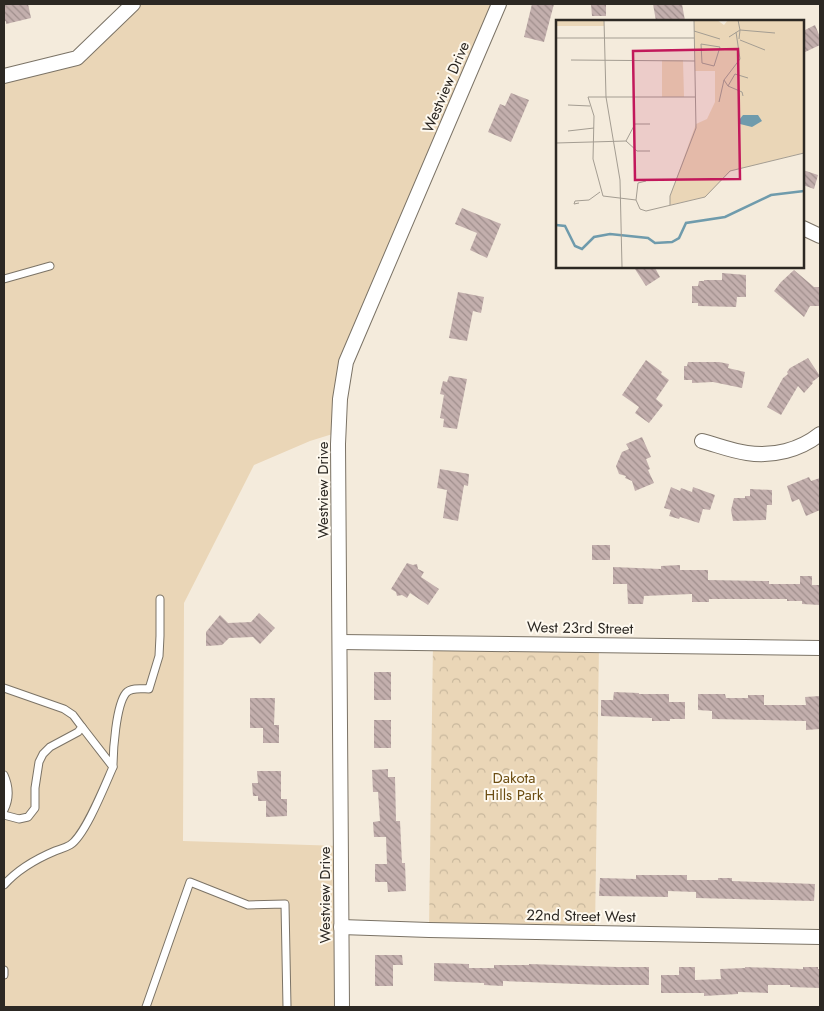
<svg xmlns="http://www.w3.org/2000/svg" width="824" height="1011" viewBox="0 0 824 1011" font-family="Jost,sans-serif">
  <defs>
    <pattern id="park-crowns" width="20" height="18" patternUnits="userSpaceOnUse" patternTransform="scale(1.25)"><rect width="20" height="18" fill="#ead6b7"/><path d="M2 6a3 3 0 1 1 6 0M12 15a3 3 0 1 1 6 0" fill="none" stroke="#c9b89d"/></pattern>
    <pattern id="building-back-hatch" width="6" height="6" patternUnits="userSpaceOnUse" patternTransform="scale(1.25)"><rect width="6" height="6" fill="#c3afad"/><path d="M-1 5l2 2M0 0l6 6M5-1l2 2" fill="none" stroke="#9f8e8c"/></pattern>
  </defs>
  <rect width="100%" height="100%" fill="#f4ebdc"/>
  <path fill="#ead6b7" d="M133,4H499L346,362L339,432L310,441L254,465L184,603L183,841L341,846L342,1007H4V76L77,58Z"/>
  <path fill="url(#park-crowns)" d="M433,642L599,644L595,932L429,930Z"/>
  <g fill="url(#building-back-hatch)">
    <path d="M4,4H28L31,18L6,24V21L4,22Z"/>
    <path d="M532,4H554L544,42L524,37Z"/>
    <path d="M591,4H606V16H592Z"/>
    <path d="M653,4H682L685,21H656Z"/>
    <path d="M815,25L820,37V45L803,53V31Z"/>
    <path d="M511,93L529,100L511,142L488,132L500,104L505,106Z"/>
    <path d="M803,170L818,175L814,189L803,185Z"/>
    <path d="M462,208L501,224L487,258L470,250L477,233L455,224Z"/>
    <path d="M633,266H654L660,277L646,286Z"/>
    <path d="M794,270L814,287H820V306H810L804,317L774,291L781,282Z"/>
    <path d="M722,273L746,275V297H737L736,307L698,306V303H692V286H698L699,281H704V280H722Z"/>
    <path d="M458,292L484,297L481,313L473,311L467,341L449,338Z"/>
    <path d="M808,358L820,376L812,382L813,383L804,393L798,386L781,415L767,407L783,378L788,374L787,372L790,368Z"/>
    <path d="M646,360L662,372L661,374L669,380L656,399L663,405L649,423L635,413L639,407L622,395Z"/>
    <path d="M688,362H719L729,364L728,368L745,372L742,388L713,382L692,383V380H684V366H687Z"/>
    <path d="M449,376L467,379L457,429L443,427L444,419L440,418L444,395L440,394L443,381L447,382Z"/>
    <path d="M642,437L651,457L646,459L650,469L648,470L654,483L635,491L632,481L625,478L626,476L619,474L616,466L622,452L629,449L626,444Z"/>
    <path d="M440,469L469,474L468,486L464,485L458,521L443,518L447,490L437,488Z"/>
    <path d="M809,477L811,481L820,478V510L806,516L799,499L792,502L787,486Z"/>
    <path d="M671,487L680,491L681,488L692,492L693,487L715,495L710,510L703,509L699,523L680,517L679,519L669,516L671,510L664,508Z"/>
    <path d="M750,489L772,490V505H767L766,520L733,521L731,510L734,498H745V496H750Z"/>
    <rect x="592" y="545" width="18" height="15"/>
    <path d="M407,563L413,565L417,564L418,569L424,572L421,577L439,589L428,605L410,593L407,598L402,595L397,596L396,592L391,589Z"/>
    <path d="M680,565V570H708V580L769,581V584H800V576H812V585H820V605L802,604V601H787V599H709V602H692V594L644,596L643,604H628L627,584H613V567L661,569V566Z"/>
    <path d="M259,613L275,628L260,644L253,637L229,638L222,645L206,646V632L220,615L228,623L251,622Z"/>
    <rect x="374" y="672" width="17" height="28"/>
    <path d="M614,692L639,693V694H669V702H685V719H670V721H652V718L601,716V700H613Z"/>
    <path d="M698,694H725L726,698H748V695H764V705H806L805,697L820,696V729L806,730V721L712,719V711L698,710Z"/>
    <path d="M250,698H275L274,725H279V743H263V728H250Z"/>
    <rect x="374" y="720" width="17" height="28"/>
    <path d="M388,769V777H395L396,821H400L402,863H405L406,891L388,892L387,882H375V864H387L386,837H374L373,822L380,821L378,792H373L372,770Z"/>
    <path d="M257,771H281V799H287V816L266,817V801H258V796H253L252,783H258Z"/>
    <path d="M636,875H687V880H718V878H732V881L815,884L814,901L696,898V892L668,891V897L599,896L600,878L636,879Z"/>
    <path d="M375,955H402L403,965H393V986H375Z"/>
    <path d="M434,963L469,964V968H494V965H529V964L617,967H649V985H604L503,981V986L484,985V983L434,981Z"/>
    <path d="M679,967H695V980L721,979L720,969L745,968V967L803,969V967H818V969H820V988L790,987V985H768V993L738,992V994L704,996V993H661V975H679Z"/>
  </g>
  <g fill="none" stroke-linecap="round" stroke-linejoin="round">
    <g stroke="#7b7366" stroke-width="9">
      <g id="lane">
        <path d="M4,279L50,266"/>
        <path d="M4,688L64,709L73,715L82,727L78,732L50,747L43,754L39,762L35,788V808L28,817L19,819L4,815"/>
        <path d="M82,727L113,767C113,751 116,705 126,693C131,687 143,689 149,689L159,656L160,636V599"/>
        <path d="M4,775C9,786 10,798 4,810"/>
        <path d="M4,885C18,869 36,859 55,851C60,849 65,848 70,845C85,836 105,785 113,767"/>
        <path d="M4,970V975"/>
        <path d="M146,1007L190,882L248,905L285,904L287,1007"/>
      </g>
    </g>
    <g stroke="#7b7366" stroke-width="16">
      <g id="street">
        <path d="M4,76L77,58L133,4"/>
        <path d="M803,228L820,236"/>
        <path d="M702,441C717,445 732,451 747,453C773,457 800,450 820,434"/>
        <path d="M340,642L820,648"/>
        <path d="M341,927L429,930L820,937"/>
        <path d="M342,1007L338,444L340,399L346,362L499,4"/>
      </g>
    </g>
    <use href="#lane" stroke="#fff" stroke-width="7"/>
    <use href="#street" stroke="#fff" stroke-width="14"/>
  </g>
  <g text-anchor="middle" stroke-width="4" stroke-linejoin="round" paint-order="stroke">
    <g font-size="15" fill="#2c2823" stroke="#fef9ef">
      <text transform="translate(446 87) rotate(-67)" y="5">Westview Drive</text>
      <text transform="translate(323 490) rotate(-90)" y="5">Westview Drive</text>
      <text transform="translate(580 628) rotate(1)" y="5">West 23rd Street</text>
      <text transform="translate(325 895) rotate(-90)" y="5">Westview Drive</text>
      <text transform="translate(581 916) rotate(1)" y="5">22nd Street West</text>
    </g>
    <g font-size="15" fill="#6c4d12" stroke="#fef9ef">
      <text x="514" y="783">Dakota<tspan x="514" dy="17">Hills Park</tspan></text>
    </g>
  </g>
  <g transform="translate(556 20)">
    <rect width="248" height="248" fill="#f4ebdc"/>
    <path d="M138,0H161L168,5L172,0H247V133L175,151L149,177L114,185V176L140,104L151,99L159,82V51H139Z" fill="#ead6b7"/>
    <path d="M0,0H48V6H0ZM106,40H127L128,77H106Z" fill="#ead6b7"/>
    <path d="M187,95H202L206,101L196,107L184,104L183,100Z" fill="#6f9bac"/>
    <path fill="none" stroke="#6f9bac" stroke-width="2.5" d="M0,205L9,206L19,226L26,229L38,217L54,214L92,218L99,223L116,222L123,218L130,203L169,197L215,175L248,171"/>
    <path fill="none" stroke="#a49d92" stroke-width="1" d="M48,0L50,77L64,160L66,247M138,11L164,19M173,17L184,10L182,0M0,18H138M183,19L184,10L219,13M184,20L209,30M145,24L164,27L158,46L146,43ZM15,40L139,41M168,60L184,39L180,12M187,76L186,72L172,66L179,54L192,58M139,77H32L38,96L37,139L47,176L80,180L84,189L90,191L149,177L174,151L248,133M163,82L168,60L172,66M12,85L34,86M12,111L38,108M70,121L79,104H94M70,121L81,131H94M0,123L70,121M80,180L82,163L90,161M23,183L18,184L19,181L33,180L44,172M114,185V176L140,108L138,0"/>
    <path fill="#c2185b" fill-opacity="0.15" stroke="#c2185b" stroke-width="2.5" d="M182,29L184,159L79,160L77,31Z"/>
    <rect width="248" height="248" fill="none" stroke="#2c2823" stroke-width="2.5"/>
  </g>
  <rect width="824" height="1011" fill="none" stroke="#2c2823" stroke-width="10"/>
</svg>
